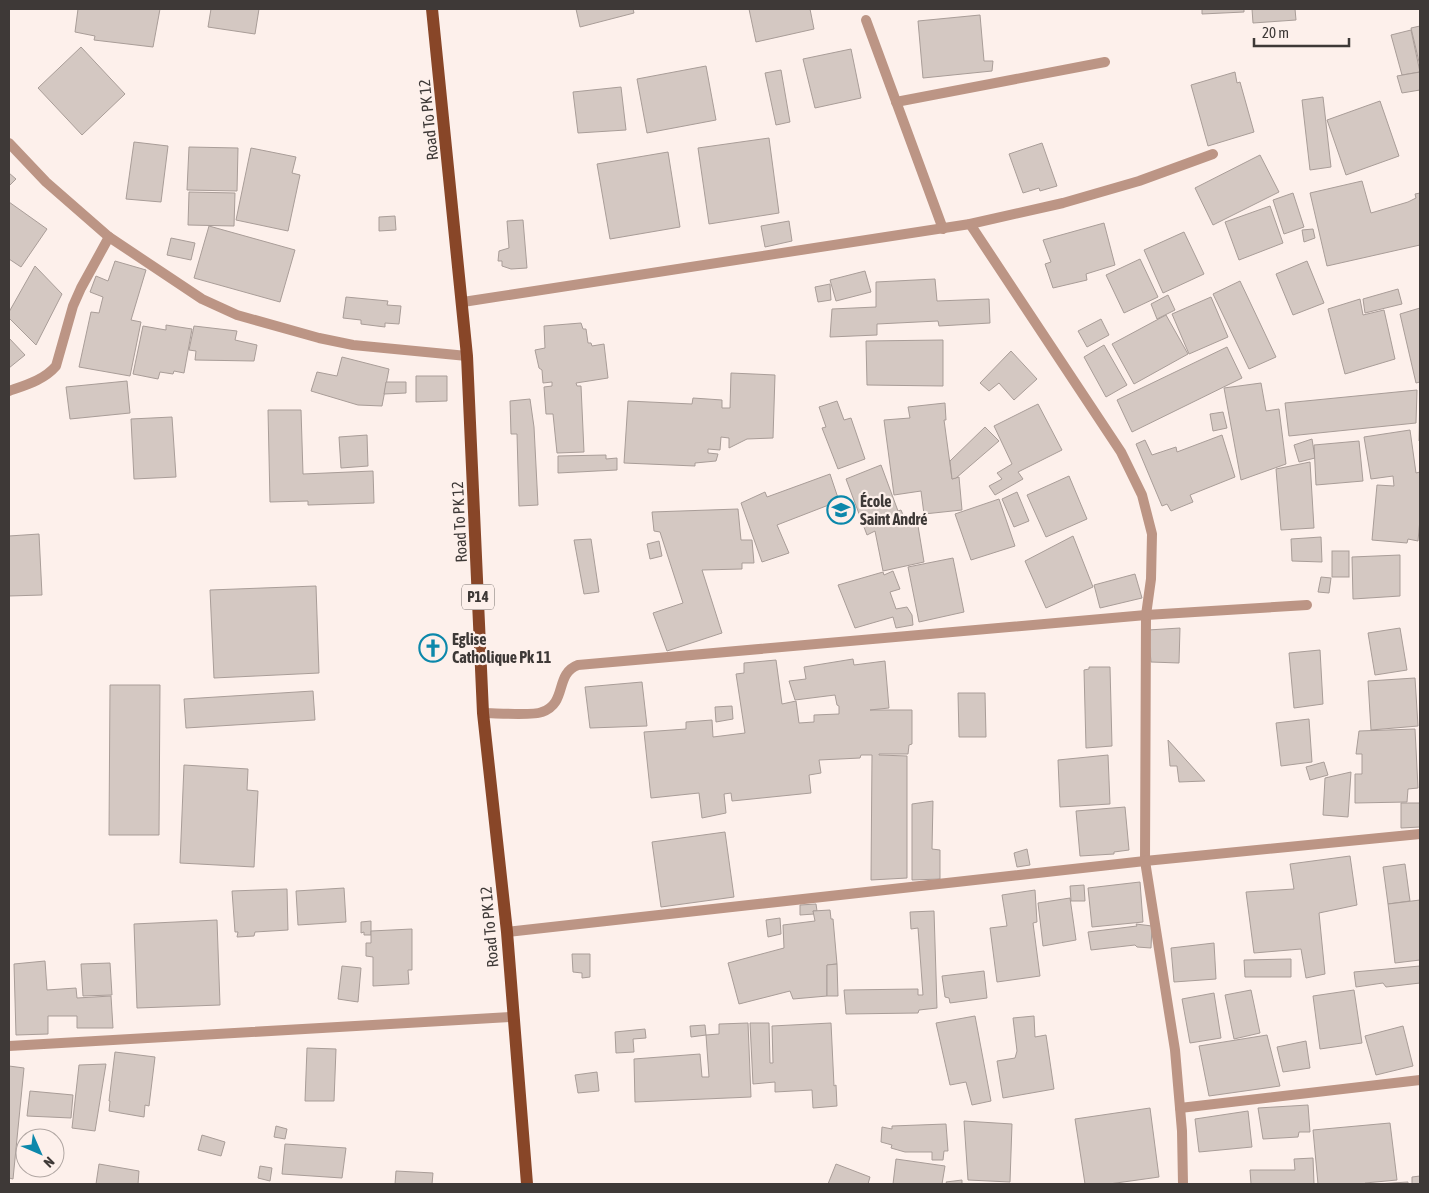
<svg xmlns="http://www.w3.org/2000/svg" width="1429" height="1193" viewBox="0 0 1429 1193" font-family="'Asap Condensed',sans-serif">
  <rect width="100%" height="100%" fill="#fdf0eb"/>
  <g fill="#d4c8c2" stroke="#a99d98">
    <path d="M78,9H160L153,47L94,40L95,36L75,32Z"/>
    <path d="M211,9H259L255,34L208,27Z"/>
    <path d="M576,9H633L634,13L580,27Z"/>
    <path d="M749,9H810L814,29L756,42Z"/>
    <path d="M1202,9H1244V12L1202,14Z"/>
    <path d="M1252,9H1295L1296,20L1253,23Z"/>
    <path d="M980,15L984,61H993L992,71L923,78L918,21Z"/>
    <path d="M1420,26V66L1411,28Z"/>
    <path d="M1411,30L1420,72L1402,75L1391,35Z"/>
    <path d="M81,47L125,94L82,135L38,88Z"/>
    <path d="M851,49L861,98L815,108L803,59Z"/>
    <path d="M706,66L716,120L647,133L637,79Z"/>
    <path d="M781,70L790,122L776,125L765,73Z"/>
    <path d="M1235,72L1237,83L1240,82L1254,132L1208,146L1191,85Z"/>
    <path d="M1420,72V90L1402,93L1397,76Z"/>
    <path d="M621,87L626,130L578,133L573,92Z"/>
    <path d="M1323,97L1331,167L1310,170L1302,100Z"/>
    <path d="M1380,101L1399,156L1346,175L1327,120Z"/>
    <path d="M769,138L779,213L709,224L698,148Z"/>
    <path d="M134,142L168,146L161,202L126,199Z"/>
    <path d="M1042,143L1057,186L1040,191L1039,188L1023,193L1009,154Z"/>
    <path d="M189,147L238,148L237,191L187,190Z"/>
    <path d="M251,148L296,157L292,173L300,175L288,231L236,220Z"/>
    <path d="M668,152L680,227L610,239L597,164Z"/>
    <path d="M1260,155L1279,192L1213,225L1195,188Z"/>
    <path d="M9,173L16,179L9,186Z"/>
    <path d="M1362,181L1371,213L1408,202L1416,198L1415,194L1420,193V245L1327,266L1310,193Z"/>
    <path d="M189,192L235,193L234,226L188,225Z"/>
    <path d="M1293,193L1304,227L1284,234L1273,200Z"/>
    <path d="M9,202L47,229L21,267L9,259Z"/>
    <path d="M1270,206L1283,243L1239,260L1225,222Z"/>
    <path d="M395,216L396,230L379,231V217Z"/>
    <path d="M523,220L527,268L511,269L502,266V261H498L499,251L509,248L507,221Z"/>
    <path d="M789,221L792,241L765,247L761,226Z"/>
    <path d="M1104,223L1115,265L1086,274L1087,280L1053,288L1045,264L1051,262L1043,240Z"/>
    <path d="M209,226L295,250L280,302L194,278Z"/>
    <path d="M1313,229L1315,238L1304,242L1302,230Z"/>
    <path d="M1184,232L1204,274L1163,293L1144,250Z"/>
    <path d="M171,238L195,243L191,260L167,255Z"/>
    <path d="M1140,259L1158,297L1124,313L1106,275Z"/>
    <path d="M115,261L146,270L131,320L141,322L130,376L79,367L91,312L99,313L103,297L90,292L96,276L108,281Z"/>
    <path d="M1307,261L1324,303L1293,315L1276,274Z"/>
    <path d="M35,266L62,294L36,345L9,318V312Z"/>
    <path d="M865,271L871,292L836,301L830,280Z"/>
    <path d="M935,279L937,301L989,299L990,323L939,326L938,321L877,324V335L830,337L832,309L876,307V282Z"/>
    <path d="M1240,281L1276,357L1249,369L1213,294Z"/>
    <path d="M830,284L831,300L818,302L815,287Z"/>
    <path d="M1398,289L1402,304L1365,313L1363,299Z"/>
    <path d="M1168,295L1175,310L1157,319L1151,304Z"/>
    <path d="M346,297L388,301L387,305L401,306L399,324L385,323V327L361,324V320L343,318Z"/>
    <path d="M1211,297L1228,337L1189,354L1172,314Z"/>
    <path d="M1360,299L1363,315L1384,310L1395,359L1345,374L1328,309Z"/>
    <path d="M1420,308V382L1416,383L1400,314Z"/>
    <path d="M1166,315L1188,354L1134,384L1112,344Z"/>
    <path d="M1101,319L1109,335L1087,347L1078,331Z"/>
    <path d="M581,323L583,329H586L588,343H591L592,346L604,344L608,378L576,383L577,386H581L584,452L557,453L553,414H546L544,387L552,386V382L543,383L542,370L539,368L535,350L545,348L544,326Z"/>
    <path d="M166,325L192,329L184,373L174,371L173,374L160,372L158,379L133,374L143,326L166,330Z"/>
    <path d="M194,326L237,331L235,340L257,345L254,361L195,360L196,351L189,350Z"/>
    <path d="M9,338L25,355L9,368Z"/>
    <path d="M943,340V386L867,385L866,341Z"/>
    <path d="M1104,345L1127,385L1106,397L1084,357Z"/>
    <path d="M1227,347L1242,378L1132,432L1117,400Z"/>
    <path d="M1011,351L1037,379L1014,400L999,383L989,391L980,383Z"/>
    <path d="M342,357L389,369L382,406L358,405L311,391L317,372L337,376Z"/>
    <path d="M731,373L775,375L773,438L747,439L729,448V438L721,437L720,450L708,449V453L718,454L716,461L695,463V466L624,463L628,401L692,404L693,398L722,400V408H730Z"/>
    <path d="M416,376H447V401L416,402Z"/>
    <path d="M127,381L130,413L70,419L66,387Z"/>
    <path d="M386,382H406V393L384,394Z"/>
    <path d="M1261,383L1266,411L1279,409L1286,464L1241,480L1224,388Z"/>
    <path d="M1420,385V441H1419Z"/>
    <path d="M1417,390L1416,423L1289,436L1285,403Z"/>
    <path d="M530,399L534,427L538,505L519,506L517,434H511L510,401Z"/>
    <path d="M837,401L844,420L851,418L865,459L838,469L822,428L826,427L819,407Z"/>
    <path d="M945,403L946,420H944L952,479L959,477L962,510L924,514L921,491L894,495L884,420L910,418L908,407Z"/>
    <path d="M1038,404L1062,450L1018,472L1023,479L995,495L989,486L1002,479L997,473L1012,464L994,426Z"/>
    <path d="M268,410H301L303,474L373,471L374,503L308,505V501L270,502Z"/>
    <path d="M1223,412L1227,428L1213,431L1210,414Z"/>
    <path d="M172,417L176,477L134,479L131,419Z"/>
    <path d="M985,427L999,441L956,478L952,479L950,461Z"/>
    <path d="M1410,430L1416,473L1420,472V519L1418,541L1408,539L1407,543L1372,540L1377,485L1394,486L1393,476L1371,479L1364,437Z"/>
    <path d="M367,435L368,466L341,468L339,437Z"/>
    <path d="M1222,435L1235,477L1190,495L1193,502L1171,511L1167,504L1162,506L1136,444L1145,440L1152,455L1176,447L1177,452Z"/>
    <path d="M1312,439L1315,458L1299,462L1294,445Z"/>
    <path d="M1359,441L1363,481L1316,485L1314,445Z"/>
    <path d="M606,455V459L617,458V470L558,473V456Z"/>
    <path d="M1310,462L1314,528L1281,530L1276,469Z"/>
    <path d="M881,465L898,511L901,510L906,522L917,520L924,562L883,571L875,531L867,535L846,479Z"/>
    <path d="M830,474L839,501L777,525L789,553L762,562L741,503L765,492L767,497Z"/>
    <path d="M1069,476L1087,519L1046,537L1027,495Z"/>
    <path d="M1017,492L1029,521L1014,527L1002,499Z"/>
    <path d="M999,499L1015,546L971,560L955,514Z"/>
    <path d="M738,509L741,540H752L754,563H742V569L702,570L722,633L667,651L653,613L683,603L660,532L654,531L652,512Z"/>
    <path d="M39,534L42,595L9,596V536Z"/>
    <path d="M1073,536L1093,587L1046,608L1025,561Z"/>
    <path d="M1321,537L1322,562L1292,561L1291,539Z"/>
    <path d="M591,539L599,592L584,594L574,540Z"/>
    <path d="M659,541L662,556L650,559L647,544Z"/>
    <rect x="1332" y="551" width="17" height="26"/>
    <path d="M1400,555V596L1353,599L1352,557Z"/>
    <path d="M953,558L964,612L919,622L908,567Z"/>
    <path d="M893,571L900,589L890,592L896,609L907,607L912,615L913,625L896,628L893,617L855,628L838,585L883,572L884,575Z"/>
    <path d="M1135,574L1142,598L1100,608L1094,585Z"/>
    <path d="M1321,577L1331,578L1329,593L1318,592Z"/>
    <path d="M316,586L319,673L214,678L210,590Z"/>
    <path d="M1180,628L1179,663L1151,662L1148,630Z"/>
    <path d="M1400,628L1407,670L1375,675L1368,633Z"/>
    <path d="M1320,650L1323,704L1294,708L1289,653Z"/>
    <path d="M853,659L854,665L885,661L889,708L870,710H912V744L909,745L908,754H879V755L907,756V878L871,880L872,755H861L860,758L819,760L821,773L809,775L811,793L732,801L731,793L724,794L726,813L702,818L699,793L651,798L644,732L686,729V722L712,720L713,737L745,733L736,674L744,673V663L776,660L782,704L796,701L799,723L814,722V715L839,714V706L837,705L835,695L795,700L789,681L806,679L804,667Z"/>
    <path d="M1089,667H1110L1112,746L1086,748L1084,670L1089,669Z"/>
    <path d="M1415,678L1418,726L1371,730L1368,681Z"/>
    <path d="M642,682L647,726L590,728L585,687Z"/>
    <path d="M110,685H160L159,835H109Z"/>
    <path d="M313,691L315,720L186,728L184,699Z"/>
    <path d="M958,693H985L986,737H959Z"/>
    <path d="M732,706L733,719L716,722L715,707Z"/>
    <path d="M1309,719L1312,762L1281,766L1276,723Z"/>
    <path d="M1415,729L1418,788L1408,789L1407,802L1355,803V774H1362V754H1356L1359,731Z"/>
    <path d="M1168,740L1205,781L1179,782L1177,766H1170Z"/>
    <path d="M1108,755L1110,804L1060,807L1058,760Z"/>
    <path d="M1324,762L1328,775L1310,780L1306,767Z"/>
    <path d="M184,765L248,769L247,790L258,791L254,867L180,863Z"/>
    <path d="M1351,772L1348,817L1323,815L1325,778Z"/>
    <path d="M933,801L932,849L940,850V879L912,880V804Z"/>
    <path d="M1401,803H1420V827L1401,828Z"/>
    <path d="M1125,807L1129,850L1114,852V854L1080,856L1076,811Z"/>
    <path d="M725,832L734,897L661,907L652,842Z"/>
    <path d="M1027,849L1030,865L1017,867L1014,853Z"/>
    <path d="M1350,856L1357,905L1319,913L1325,974L1306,978L1301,949L1254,953L1246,892L1294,889L1290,864Z"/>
    <path d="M1405,864L1410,901L1388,904L1383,867Z"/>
    <path d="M1140,882L1143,922L1092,927L1088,888Z"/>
    <path d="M1084,885L1085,901H1071L1070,886Z"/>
    <path d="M344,888L346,922L298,925L296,891Z"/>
    <path d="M287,889L288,930L255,932L254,936L237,937L238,932H235L232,891Z"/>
    <path d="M1035,890L1037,922L1033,923L1040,976L997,982L990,928L1007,926L1002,895Z"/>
    <path d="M1070,898L1076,940L1043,946L1038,903Z"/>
    <path d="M1420,900V960L1395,963L1388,904Z"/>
    <path d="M816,904L817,911H813L814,914L800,915V905Z"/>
    <path d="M830,910L831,919H833L837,964L827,965V996L793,999L790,991L739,1004L728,963L784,948L783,925L815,921L813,911Z"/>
    <path d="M934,911L937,1008L919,1010L918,1013L846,1014L844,990L918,989V995H923L918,928L911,929L910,912Z"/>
    <path d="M780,918L781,934L768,937L766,920Z"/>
    <path d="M217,920L220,1005L137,1008L134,924Z"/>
    <path d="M371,921V935H364V932L361,933V922Z"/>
    <path d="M1136,924L1152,926L1151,948L1137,947L1135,945L1091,950L1088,932L1137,926Z"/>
    <path d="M412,929V970H408L409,984L373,986V957L366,956V943H371V931Z"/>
    <path d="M1214,943L1216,979L1174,982L1171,948Z"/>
    <path d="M572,954H590V977L582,978V973L573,972Z"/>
    <path d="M1291,959V977H1245L1244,960Z"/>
    <path d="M45,961L47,990L76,988L77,998L111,996L113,1028H77V1016H48V1034L16,1035L14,964Z"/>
    <path d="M110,963L112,995L83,996L81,964Z"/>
    <path d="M837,964L838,996H827V965Z"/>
    <path d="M342,966L361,968L358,1002L338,999Z"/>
    <path d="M1420,966V983L1386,987L1383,983L1356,987L1354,972Z"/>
    <path d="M984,971L987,998L950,1003L949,998L945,997L942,976Z"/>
    <path d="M1251,990L1260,1033L1234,1039L1225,995Z"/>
    <path d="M1354,990L1362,1043L1320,1049L1313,996Z"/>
    <path d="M1214,993L1221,1038L1190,1043L1182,999Z"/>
    <path d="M975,1016L991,1101L972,1105L966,1082L950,1085L936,1023Z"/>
    <path d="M1034,1016L1035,1037L1046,1035L1054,1089L1003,1098L997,1061L1015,1058L1017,1051L1013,1018Z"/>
    <path d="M748,1023L751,1097L635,1102L634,1059L700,1054L702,1077H709L706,1035L719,1034V1024Z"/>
    <path d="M750,1023H769L770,1063H773L772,1026L831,1023L834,1086L836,1085L837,1106L813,1108L812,1090L775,1092V1082L753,1084Z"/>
    <path d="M705,1025L706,1035L691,1037L690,1026Z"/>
    <path d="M1403,1026L1413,1066L1376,1075L1365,1036Z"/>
    <path d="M645,1029L646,1038L633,1039L634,1052L616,1053L615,1032Z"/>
    <path d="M1267,1035L1280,1086L1209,1096L1199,1046Z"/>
    <path d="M1306,1041L1310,1068L1283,1072L1277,1047Z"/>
    <path d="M307,1048L336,1049L334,1101H305Z"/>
    <path d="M115,1052L155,1057L149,1106L145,1105L144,1117L109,1111L110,1101H109Z"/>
    <path d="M106,1064L95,1131L72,1128L79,1065Z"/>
    <path d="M9,1066L24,1068L13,1179L9,1178Z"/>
    <path d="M597,1072L599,1091L578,1093L575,1075Z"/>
    <path d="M30,1091L73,1095L71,1118L27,1116Z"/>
    <path d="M1308,1105L1310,1132H1299L1298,1137L1263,1139L1258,1108Z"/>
    <path d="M1150,1108L1159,1177L1109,1184H1085L1075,1119Z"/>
    <path d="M1248,1111L1252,1147L1199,1152L1195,1119Z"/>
    <path d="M964,1121L1012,1124L1010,1182L968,1180Z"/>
    <path d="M1390,1123L1397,1180L1365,1183V1184H1318L1313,1130Z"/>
    <path d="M946,1124L948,1151H944L943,1160H932V1152H905L891,1148L892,1145L881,1142L882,1127L892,1129V1126Z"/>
    <path d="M276,1126L287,1129L285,1139L274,1137Z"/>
    <path d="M202,1135L225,1142L221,1156L198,1150Z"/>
    <path d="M285,1144L346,1148L342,1178L282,1174Z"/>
    <path d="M1313,1158L1314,1184H1251L1250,1170H1295L1294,1159Z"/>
    <path d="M896,1159L945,1166L942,1184H893Z"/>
    <path d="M99,1164L139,1171L138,1184H96Z"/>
    <path d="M836,1164L870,1177L868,1184H870H828Z"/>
    <path d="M260,1166L272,1168L270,1181L258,1178Z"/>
    <path d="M396,1171L433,1173L432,1184H395Z"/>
    <path d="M1420,1176V1184H1412V1177Z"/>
    <path d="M962,1180V1184H947L946,1182Z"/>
    <path d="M1408,1182V1184H1377Z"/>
  </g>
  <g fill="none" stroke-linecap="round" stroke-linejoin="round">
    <g stroke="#bc9585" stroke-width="10">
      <path d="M866,20L943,229"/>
      <path d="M896,102L1105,62"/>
      <path d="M9,143L46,182L109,237L202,299L237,315L319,338L353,345L467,356"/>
      <path d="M970,224L1121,452L1142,495L1152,534L1151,579L1146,615L1145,861L1175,1050L1182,1131L1183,1184"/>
      <path d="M463,302L970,224L1063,203L1139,181L1213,154"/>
      <path d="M9,391C26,385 44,380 56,366L73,306L81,288L109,237"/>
      <path d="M483,713C495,713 533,716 542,712C568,703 554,674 578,665L1146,615L1307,605"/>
      <path d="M507,932L1145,861L1420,834"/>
      <path d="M9,1046L512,1017"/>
      <path d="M1180,1108L1420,1080"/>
    </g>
    <path stroke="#884628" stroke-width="12" d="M432,9L467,356L483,713L507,932L527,1184"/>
  </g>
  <defs>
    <g id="school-ring" transform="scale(1.4375)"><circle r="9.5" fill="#fdf0eb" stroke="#0c88ab" stroke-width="1.5"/><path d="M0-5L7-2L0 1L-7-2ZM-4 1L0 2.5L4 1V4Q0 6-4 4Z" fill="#0c88ab"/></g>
    <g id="church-ring" transform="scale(1.4375)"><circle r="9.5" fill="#fdf0eb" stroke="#0c88ab" stroke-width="1.5"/><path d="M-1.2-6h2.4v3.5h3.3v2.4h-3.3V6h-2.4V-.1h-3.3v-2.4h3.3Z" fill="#0c88ab"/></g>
  </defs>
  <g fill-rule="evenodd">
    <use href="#school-ring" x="841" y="510"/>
    <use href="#church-ring" x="433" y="648"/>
  </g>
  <g text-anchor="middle" stroke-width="4.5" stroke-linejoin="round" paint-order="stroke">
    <rect fill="#fdf0eb" stroke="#77706d" stroke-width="1" x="462" y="584.5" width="32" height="25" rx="4"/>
    <g font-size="15" font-weight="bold" fill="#3e3937">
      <text x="478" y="602">P14</text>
    </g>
    <g font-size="16" fill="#3e3937" stroke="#fdf0eb">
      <text transform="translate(428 120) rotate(-96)" y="6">Road To PK 12</text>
      <text transform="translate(459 522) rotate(-93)" y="6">Road To PK 12</text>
      <text transform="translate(489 927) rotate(-95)" y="6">Road To PK 12</text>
    </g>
    <g font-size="16" font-weight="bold" fill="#3e3937" stroke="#fdf0eb" text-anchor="start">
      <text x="860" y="507">École<tspan x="860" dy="18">Saint André</tspan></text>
      <text x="452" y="645">Eglise<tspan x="452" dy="18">Catholique Pk 11</tspan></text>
    </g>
  </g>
  <rect width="1429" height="1193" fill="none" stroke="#3e3937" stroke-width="20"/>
  <g transform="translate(40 1153) rotate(135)"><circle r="24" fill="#fdf0eb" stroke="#b1a7a3"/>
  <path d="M0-4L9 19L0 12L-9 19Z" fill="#0c88ab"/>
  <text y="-8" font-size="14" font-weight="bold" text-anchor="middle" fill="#3e3937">N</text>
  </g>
  <path d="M1254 38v8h95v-8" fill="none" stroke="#3e3937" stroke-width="2.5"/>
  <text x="1262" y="38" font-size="15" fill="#3e3937" stroke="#fdf0eb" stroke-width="4" paint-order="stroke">20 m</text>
</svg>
